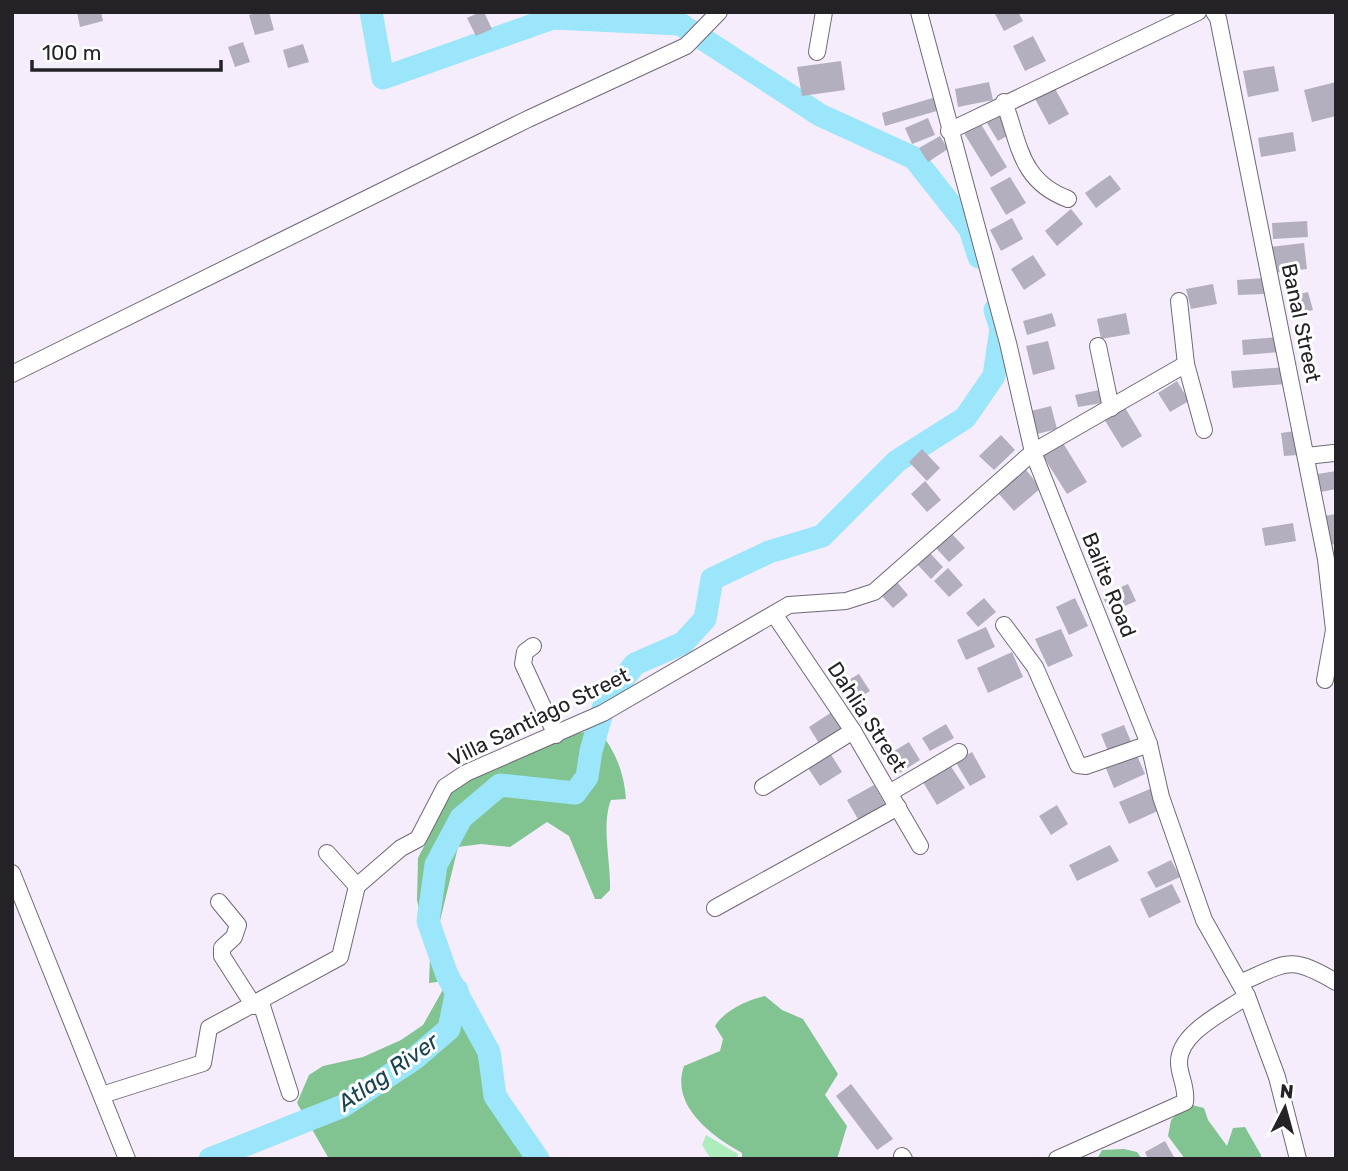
<svg xmlns="http://www.w3.org/2000/svg" width="1348" height="1171" viewBox="0 0 1348 1171" font-family="Rubik,sans-serif">
  <rect width="100%" height="100%" fill="#f5edfc"/>
  <path fill="#adedbb" d="M706,1135L738,1154L737,1159H711L702,1145Z"/>
  <g fill="#81c391">
    <path d="M598,729C615,751 624,771 626,799L611,800C601,825 611,862 610,890L601,899H595L569,836L547,822L510,847L481,844L458,847L440,921L452,960L449,963L451,968L437,982L429,983L430,958L417,900L418,858L451,793L470,778L566,736Z"/>
    <path d="M456,977L495,1044L503,1090L540,1159H329L297,1103L309,1075L323,1066L363,1057L401,1040L423,1025L445,986Z"/>
    <path d="M765,996L782,1010L803,1019L838,1074L825,1095L847,1126L837,1159H742V1153C712,1136 670,1106 684,1066L720,1051L723,1039L715,1026C725,1010 747,1000 765,996Z"/>
    <path d="M1188,1104L1204,1108L1208,1120L1227,1146L1233,1128L1245,1127L1261,1155V1159H1185L1168,1136L1171,1120Z"/>
    <path d="M1124,1149L1137,1152L1142,1159H1097L1102,1150Z"/>
  </g>
  <g fill="none" stroke-linecap="round" stroke-linejoin="round">
    <g stroke="#9be6fa" stroke-width="23">
      <path d="M371,12L383,78L553,18L680,24L820,115L914,158L970,229L979,257"/>
      <path d="M210,1159L343,1106L414,1059L449,1029L457,990"/>
      <path d="M538,1159L495,1096L489,1052L447,975L428,921L436,865L461,818L500,785L575,793L587,777L591,751L605,702L635,664L683,643L705,619L712,579L769,552L822,536L897,461L965,418L994,376L1001,329L995,310"/>
    </g>
  </g>
  <g fill="#b4afbe">
    <path d="M77,12H101L103,21L80,27Z"/>
    <path d="M259,12H269L274,30L255,35L249,15Z"/>
    <path d="M480,12H484L492,29L476,36L467,18Z"/>
    <path d="M994,12H1018L1023,21L1004,31Z"/>
    <path d="M1033,36L1046,61L1025,71L1013,46Z"/>
    <path d="M243,42L250,62L235,67L228,47Z"/>
    <path d="M303,44L309,62L288,68L283,50Z"/>
    <path d="M841,61L845,90L802,96L797,67Z"/>
    <path d="M1274,66L1279,91L1248,97L1243,71Z"/>
    <path d="M989,82L993,100L958,107L955,89Z"/>
    <path d="M1336,82V116L1312,122L1304,90Z"/>
    <path d="M1053,85L1069,114L1049,125L1033,95Z"/>
    <path d="M936,97L940,110L885,126L882,113Z"/>
    <path d="M1001,111L1014,132L998,141L985,120Z"/>
    <path d="M928,118L935,135L912,144L905,128Z"/>
    <path d="M979,121L1007,167L991,177L962,130Z"/>
    <path d="M1293,132L1296,151L1261,157L1258,138Z"/>
    <path d="M940,136L948,149L928,162L919,148Z"/>
    <path d="M1110,175L1121,189L1096,208L1085,193Z"/>
    <path d="M1010,177L1026,203L1006,215L990,188Z"/>
    <path d="M1071,209L1083,224L1057,246L1045,231Z"/>
    <path d="M1012,218L1023,239L1001,251L990,230Z"/>
    <path d="M1307,221L1308,237L1273,239L1272,223Z"/>
    <path d="M1304,243L1307,269L1273,273L1269,247Z"/>
    <path d="M1033,255L1046,275L1024,290L1011,269Z"/>
    <path d="M1264,278L1265,294L1238,295L1237,280Z"/>
    <path d="M1213,284L1217,304L1191,309L1186,289Z"/>
    <path d="M1308,292L1313,310L1294,315L1289,297Z"/>
    <path d="M1052,313L1056,326L1027,335L1023,321Z"/>
    <path d="M1126,313L1130,334L1101,339L1097,319Z"/>
    <path d="M1279,337L1280,352L1243,355L1242,340Z"/>
    <path d="M1048,341L1055,369L1033,375L1026,346Z"/>
    <path d="M1286,367L1287,384L1233,388L1231,371Z"/>
    <path d="M1177,381L1189,401L1170,412L1158,393Z"/>
    <path d="M1099,390L1102,403L1078,407L1075,395Z"/>
    <path d="M1051,406L1057,429L1037,434L1031,411Z"/>
    <path d="M1124,406L1142,436L1122,448L1104,419Z"/>
    <path d="M1295,431L1298,455L1284,456L1281,433Z"/>
    <path d="M1001,435L1015,450L994,470L979,456Z"/>
    <path d="M1063,443L1087,482L1067,494L1043,456Z"/>
    <path d="M922,449L940,468L927,481L909,462Z"/>
    <path d="M1026,470L1041,488L1014,511L998,493Z"/>
    <path d="M1336,471V489L1321,492L1318,474Z"/>
    <path d="M925,481L941,500L927,512L911,494Z"/>
    <path d="M1336,514V544L1328,545L1324,516Z"/>
    <path d="M1293,523L1296,541L1265,546L1262,528Z"/>
    <path d="M952,534L965,548L949,562L936,548Z"/>
    <path d="M929,552L943,567L931,579L917,564Z"/>
    <path d="M948,568L963,585L949,597L934,581Z"/>
    <path d="M897,582L908,595L893,608L881,595Z"/>
    <path d="M1128,584L1136,601L1110,613L1102,595Z"/>
    <path d="M984,598L996,612L978,627L966,613Z"/>
    <path d="M1075,598L1088,626L1069,635L1056,607Z"/>
    <path d="M986,627L995,647L966,660L957,640Z"/>
    <path d="M1061,629L1073,656L1048,667L1035,639Z"/>
    <path d="M1012,652L1023,677L988,693L977,668Z"/>
    <path d="M859,674L870,691L852,702L841,684Z"/>
    <path d="M832,712L844,730L820,745L809,727Z"/>
    <path d="M946,724L954,738L930,751L922,738Z"/>
    <path d="M1124,725L1132,744L1109,754L1101,734Z"/>
    <path d="M909,742L920,760L898,774L886,756Z"/>
    <path d="M972,752L986,777L970,786L955,761Z"/>
    <path d="M830,753L842,772L820,786L808,768Z"/>
    <path d="M1136,753L1145,774L1114,788L1105,766Z"/>
    <path d="M948,762L965,788L937,805L921,779Z"/>
    <path d="M874,785L886,806L859,821L847,800Z"/>
    <path d="M1150,789L1160,810L1129,824L1119,802Z"/>
    <path d="M1057,805L1068,824L1051,835L1039,816Z"/>
    <path d="M1110,845L1119,861L1077,881L1069,865Z"/>
    <path d="M1171,860L1180,877L1156,888L1147,872Z"/>
    <path d="M1172,884L1181,902L1149,918L1140,899Z"/>
    <path d="M851,1084L893,1139L877,1150L836,1096Z"/>
    <path d="M1165,1141L1174,1157L1148,1159L1145,1152Z"/>
  </g>
  <g fill="none" stroke-linecap="round" stroke-linejoin="round">
    <g stroke="#706975" stroke-width="18">
      <g id="minor">
        <path d="M919,12L1008,343L1033,452L1149,744L1161,797L1204,920L1247,996L1277,1077L1298,1159"/>
        <path d="M1214,12L1218,18L1326,559L1334,630L1325,680"/>
        <path d="M817,52L824,12"/>
        <path d="M1004,102C1020,145 1020,181 1068,199"/>
        <path d="M949,131L1198,12"/>
        <path d="M1179,301L1186,364L1204,430"/>
        <path d="M1098,346L1111,408"/>
        <path d="M12,374L528,119L686,46L719,12"/>
        <path d="M1306,456L1334,453"/>
        <path d="M774,614L853,731L920,846"/>
        <path d="M1004,625L1035,667L1078,765L1086,766L1149,744"/>
        <path d="M533,646L525,652L523,664L556,735"/>
        <path d="M763,787L853,731"/>
        <path d="M891,792L959,752"/>
        <path d="M327,853L357,886"/>
        <path d="M12,873L127,1159"/>
        <path d="M219,902L238,925L234,937L222,948V956L254,1006"/>
        <path d="M715,908L898,807"/>
        <path d="M1242,982C1288,962 1290,955 1336,982"/>
        <path d="M261,1003L290,1093"/>
        <path d="M102,1095L203,1063L209,1028L340,957L357,886L401,848L418,839L445,787L466,773L603,713L789,605L846,601L874,592L1033,452L1186,364"/>
        <path d="M902,1156L904,1159"/>
        <path d="M1057,1159L1185,1102C1187,1087 1180,1078 1179,1064C1177,1033 1225,1012 1247,996"/>
      </g>
    </g>
    <use href="#minor" stroke="#fff" stroke-width="16"/>
  </g>
  <g text-anchor="middle" stroke-width="6" stroke-linejoin="round" paint-order="stroke">
    <g font-size="21" fill="#252227" stroke="#fff">
      <text transform="translate(1301 323) rotate(78)" y="7">Banal Street</text>
      <text transform="translate(1109 585) rotate(68)" y="7">Balite Road</text>
      <text transform="translate(539 717) rotate(-26)" y="7">Villa Santiago Street</text>
      <text transform="translate(867 717) rotate(57)" y="7">Dahlia Street</text>
    </g>
    <g font-size="23" font-style="italic" fill="#17444f" stroke="#fff">
      <text transform="translate(388 1072) rotate(-35)" y="8">Atlag River</text>
    </g>
  </g>
  <rect width="1348" height="1171" fill="none" stroke="#252227" stroke-width="28"/>
  <g transform="translate(1285 1108) rotate(6)" stroke="#ffffff" stroke-width="5" paint-order="stroke">
  <path d="M0-5L12 26L0 18L-12 26Z" fill="#252227"/>
  <text y="-10" font-size="19" font-weight="bold" text-anchor="middle" fill="#252227">N</text>
  </g>
  <path d="M32 60v10h189v-10" fill="none" stroke="#252227" stroke-width="3.5"/>
  <text x="42" y="60" font-size="21" fill="#252227" stroke="#ffffff" stroke-width="5" paint-order="stroke">100 m</text>
</svg>
